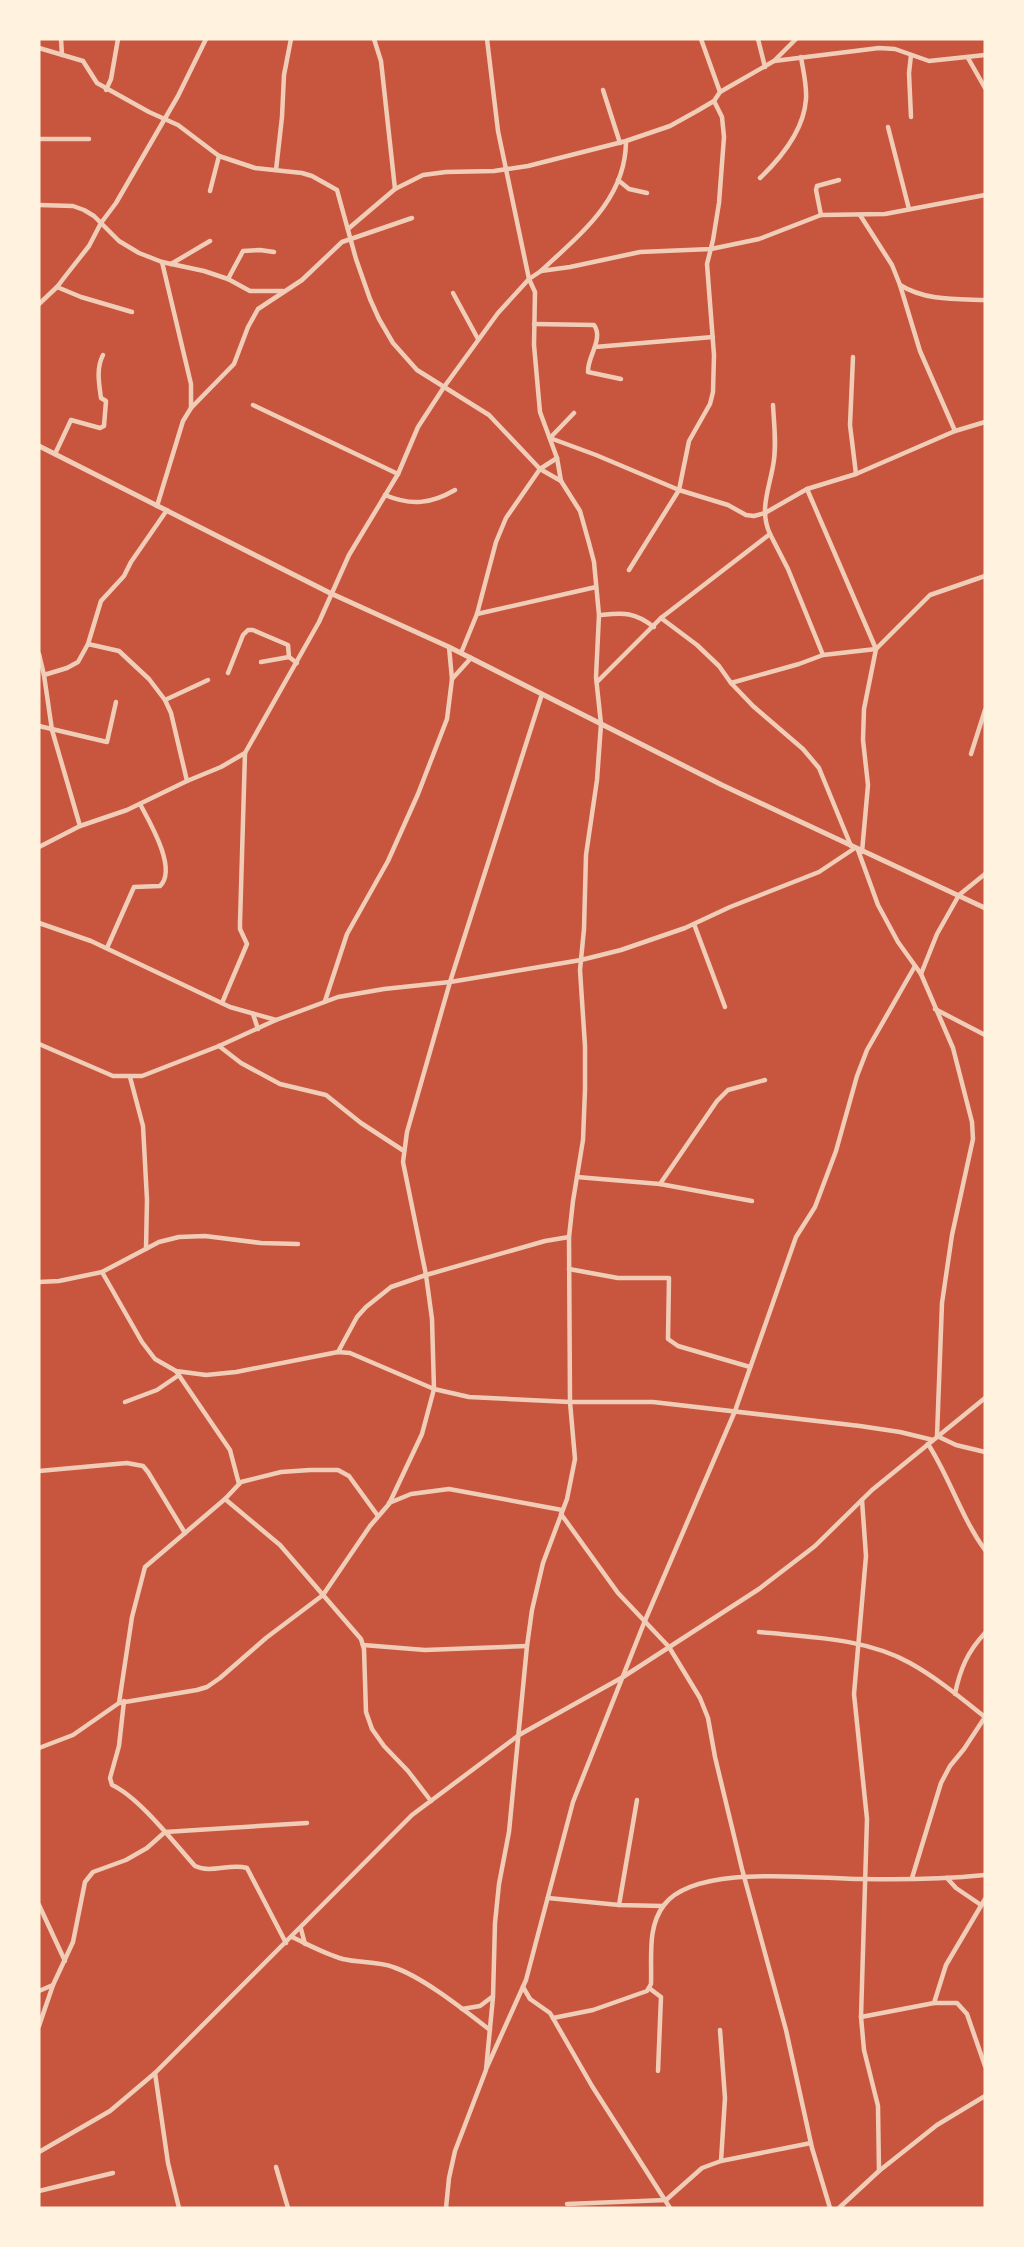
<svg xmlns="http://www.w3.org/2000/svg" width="1024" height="2247" viewBox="0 0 1024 2247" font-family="'Source Sans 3',sans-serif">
  <rect width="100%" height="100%" fill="#c8553d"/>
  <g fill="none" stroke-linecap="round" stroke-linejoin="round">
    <g stroke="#f1ccb7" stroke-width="4.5">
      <path d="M61,39L62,55"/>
      <path d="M374,39L381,61L395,189"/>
      <path d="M701,39L720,92"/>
      <path d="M758,39L765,67"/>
      <path d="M39,48L83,61L97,83L149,112L178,125L219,156L255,168L302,173L312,176L337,190L356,259L370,299L379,319L393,343L417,370L489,415L540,469L561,481"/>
      <path d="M911,55L909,73L911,117"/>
      <path d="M968,58L985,88"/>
      <path d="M774,61L879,48L895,49L929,61L985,55"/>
      <path d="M106,90L111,79L118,39"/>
      <path d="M603,90L620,143"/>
      <path d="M888,127L909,209"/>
      <path d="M39,139H89"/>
      <path d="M276,170L282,117L284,75L291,39"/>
      <path d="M760,178C781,158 804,129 806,99C807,85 803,70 801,57"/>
      <path d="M618,180L629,189L647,193"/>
      <path d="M210,191L219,156"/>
      <path d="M39,205L73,206L84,210L94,216L119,241L139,253L162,262L204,271L228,279L250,291H283"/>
      <path d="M821,215L816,190L817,186L839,180"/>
      <path d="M860,215L892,265L900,285L920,351L955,431"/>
      <path d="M348,229L395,189L423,175L446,172L494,171L528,166L626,141L670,126L697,111L714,101L720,92L774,61L796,39"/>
      <path d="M162,262L191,384V408"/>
      <path d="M171,264L210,241"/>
      <path d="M541,271C579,235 626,200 626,141"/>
      <path d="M228,279L243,251L260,250L274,252"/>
      <path d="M900,285C926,301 956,299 985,300"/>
      <path d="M57,287L81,297L132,312"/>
      <path d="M453,293L478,339"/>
      <path d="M39,304L57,287L67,274L89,246L101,223L116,203L178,96L206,39"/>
      <path d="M534,324L594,325C604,339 587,357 588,372L621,379"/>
      <path d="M595,347L713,337"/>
      <path d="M853,357L850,425L856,474"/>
      <path d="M253,405L398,474"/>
      <path d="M574,413L550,438L596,455L679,490L728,505L746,515L754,516L765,513L807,489L856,474L955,431L985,422"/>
      <path d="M55,454L71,420L100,428L104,426L106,401L101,398C99,384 96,368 103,355"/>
      <path d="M807,489L876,649"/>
      <path d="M385,495C411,506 431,504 455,490"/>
      <path d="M157,506L183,421L191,408L234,364L248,327L258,309L302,280L342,242L412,218"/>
      <path d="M770,534L788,569L823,655"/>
      <path d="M629,570L679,490L689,441L710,404L713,392L714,355L707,264L713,240L719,203L724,137L722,117L714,101"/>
      <path d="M477,614L596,587"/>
      <path d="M599,615C623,613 633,611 654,627"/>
      <path d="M661,618L697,645L719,666L731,683L753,706L803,749L819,768L851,846"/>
      <path d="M88,644L119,651L149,679L165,700L171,713L187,781"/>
      <path d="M461,653L477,614L496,542L506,518L540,469L557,458"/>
      <path d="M39,654L44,675L52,730L80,826"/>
      <path d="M261,662L289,657L297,663"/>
      <path d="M228,673L243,635L248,630H253L288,645L289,657"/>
      <path d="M44,675L67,668L78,662L88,644L101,601L124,576L131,562L167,510"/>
      <path d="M452,679L471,658"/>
      <path d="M597,682L661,618L770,534C759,511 769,489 773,466C777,446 774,425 773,405"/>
      <path d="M731,683L799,664L823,655L876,649"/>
      <path d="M165,700L208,680"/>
      <path d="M39,726L107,742L116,702"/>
      <path d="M971,754L985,710"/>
      <path d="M39,847L80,826L127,810L187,781L221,767L245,753L319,622L349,555L398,474L418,427L444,387L498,313L529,279L541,271L570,267L640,252L711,249L759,239L821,215L885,214L985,195"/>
      <path d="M858,850L878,905L898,942L921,974L953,1048L972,1122L973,1139L952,1235L942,1303L937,1436L956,1445L985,1452"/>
      <path d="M862,852L868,785L863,740L864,709L876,649L930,595L985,576"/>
      <path d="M39,923L91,941L230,1007L276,1020"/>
      <path d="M694,924L725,1007"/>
      <path d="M107,948L134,887L160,886C178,869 149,821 140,804"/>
      <path d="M921,974L937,934L959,895L985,874"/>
      <path d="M325,1001L347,934L388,861L418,794L447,719L452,679L449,647"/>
      <path d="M222,1003L247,944L240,929V923L245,753"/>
      <path d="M935,1009L985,1035"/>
      <path d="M253,1014L258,1029"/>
      <path d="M39,1044L113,1076H142L219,1046L276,1020L338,997L384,989L450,982L581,960L621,950L685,928L730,907L819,872L855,848"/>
      <path d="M219,1046L241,1063L280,1084L326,1095L361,1123L404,1151"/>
      <path d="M130,1077L143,1126L147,1200L146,1249"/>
      <path d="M577,1177L660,1184L752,1201"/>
      <path d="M660,1184L717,1101L728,1090L765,1080"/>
      <path d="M569,1269L618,1278H669L668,1339L678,1346L750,1367"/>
      <path d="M102,1272L142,1342L155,1359L176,1371L206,1375L236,1372L338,1352L350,1353L434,1389L469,1397L570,1402H653L860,1426L900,1432L933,1440"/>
      <path d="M39,1282L59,1281L102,1272L159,1242L179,1237L205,1236L261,1243L298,1244"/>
      <path d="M338,1352L357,1317L366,1307L391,1287L426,1275L545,1241L569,1237"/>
      <path d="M176,1371L230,1450L239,1484"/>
      <path d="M125,1402L157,1390L179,1375"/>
      <path d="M928,1444C950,1478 961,1517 985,1550"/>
      <path d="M39,1471L127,1463L143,1466L148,1472L185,1533"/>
      <path d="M225,1499L280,1545L361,1639L364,1649L366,1712L372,1729L384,1746L408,1771L431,1801"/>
      <path d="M862,1500L866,1556L854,1694L867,1819L861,2017L864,2050L878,2106L879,2171"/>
      <path d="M389,1503L411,1494L449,1489L562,1510"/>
      <path d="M561,1514L618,1593L669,1647L700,1698L708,1718L715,1757L742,1869L786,2030L812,2148L830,2208"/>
      <path d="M759,1632C808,1637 866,1638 910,1663C937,1678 961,1698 985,1717"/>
      <path d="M363,1645L425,1650L527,1646"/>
      <path d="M955,1694C960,1669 968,1651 985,1633"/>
      <path d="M124,1701L119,1746L110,1778L112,1785C139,1797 175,1844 195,1866C211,1874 230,1863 247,1868L286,1943"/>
      <path d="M119,1703L132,1617L145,1567L225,1499L241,1482L281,1472L310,1470H338L349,1476L378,1516"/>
      <path d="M39,1748L73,1735L119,1703L197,1690L207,1687L220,1678L266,1638L323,1595L370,1526L389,1504L422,1434L434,1389L432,1319L426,1275L403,1162L407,1132L450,982L542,694"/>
      <path d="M912,1878L941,1783L950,1766L964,1749L985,1717"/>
      <path d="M947,1878L956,1888L981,1905"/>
      <path d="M548,1898L619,1905L663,1906"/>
      <path d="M39,1905L65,1961"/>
      <path d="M619,1905L637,1800"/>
      <path d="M301,1929L305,1944"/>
      <path d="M292,1937C309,1945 325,1954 343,1959C359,1963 378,1961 393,1967C423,1977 464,2010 490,2030"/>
      <path d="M523,1987L530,1999L550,2013L592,2086L670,2208"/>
      <path d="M649,1988L661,1997L658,2071"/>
      <path d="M39,1991L53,1985"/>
      <path d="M934,2003L946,1965L985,1899"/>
      <path d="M462,2009L480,2006L492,1997"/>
      <path d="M861,2017L934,2003H957L967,2014L985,2066"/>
      <path d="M553,2018L593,2010L647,1991L651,1984C652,1957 647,1927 664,1905C696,1863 814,1879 862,1879C903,1880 944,1879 985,1875"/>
      <path d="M39,2026L53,1985L73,1942L85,1882L93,1872L126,1860L147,1848L165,1832L307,1823"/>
      <path d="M720,2030L725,2098L721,2161"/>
      <path d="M487,2067L526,1980L573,1802L644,1623L735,1411L796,1237L815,1207L836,1151L857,1076L867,1050L915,966"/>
      <path d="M155,2073L168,2163L179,2208"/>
      <path d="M39,2152L110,2111L155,2073L412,1815L519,1735L623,1677L759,1589L815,1546L872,1490L985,1398"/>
      <path d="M276,2167L288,2208"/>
      <path d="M39,2191L113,2173"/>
      <path d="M567,2204L666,2200L702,2168L721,2161L811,2143"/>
      <path d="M446,2208L449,2178L455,2151L486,2070L493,1997L495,1923L499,1884L509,1832L527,1646L532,1610L543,1563L567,1499L575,1459L570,1402L569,1237L573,1201L583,1140L585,1090V1046L580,970L584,929L586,855L597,780L601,724L596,677L599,615L594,562L589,543L580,511L561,481L557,458L540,412L534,345L535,292L529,279L498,131L487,39"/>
      <path d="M839,2208L879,2171L937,2125L985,2096"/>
    </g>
    <path stroke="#f1ccb7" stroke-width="5" d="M39,446L330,593L449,647L722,785L985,908"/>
  </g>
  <rect width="1024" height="2247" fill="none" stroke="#fff3e0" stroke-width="81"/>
</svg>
